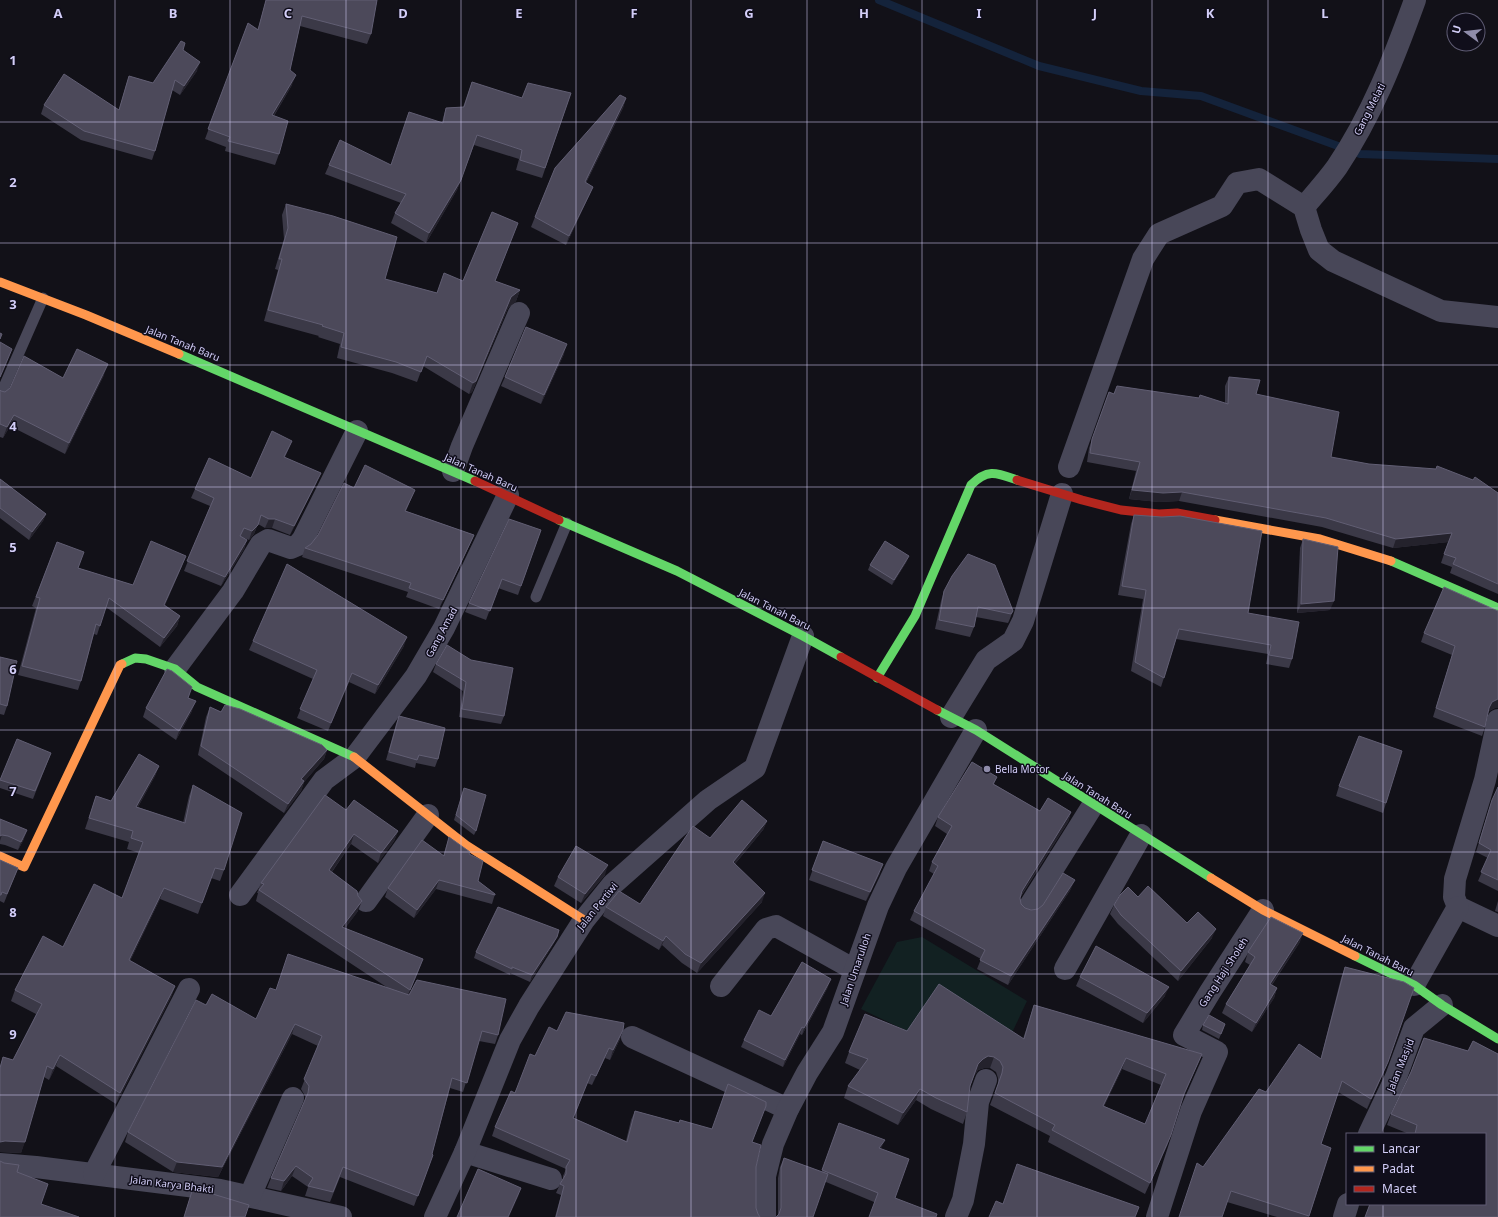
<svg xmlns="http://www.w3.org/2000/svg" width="1498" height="1217" viewBox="0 0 1498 1217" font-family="'Noto Sans',sans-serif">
  <rect width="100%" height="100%" fill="#121118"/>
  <path fill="#122122" d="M922,937L1027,1001L1011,1035L909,1032L861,1009L897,942Z"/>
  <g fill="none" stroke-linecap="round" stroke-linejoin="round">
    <path stroke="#14233b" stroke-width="8" d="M879,0L1039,66L1141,91L1201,96L1360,154L1498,159"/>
    <g stroke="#484758" stroke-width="11">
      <path d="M0,396L43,298"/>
      <path d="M536,597L567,523"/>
    </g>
    <g stroke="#484758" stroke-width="22">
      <path d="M1304,207C1315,194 1327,181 1337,167C1372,115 1394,58 1415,0"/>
      <path d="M1069,467L1143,259L1159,234L1222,206L1237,183L1259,179L1304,207L1311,230L1319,250L1333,261L1441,311L1498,317"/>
      <path d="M453,471L462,446L519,313"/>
      <path d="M175,669L233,591L261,544L268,540L291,548L298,545L303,539L357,431"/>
      <path d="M951,717L986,660L1013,641L1023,621L1062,494"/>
      <path d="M1498,720L1485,780L1455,879L1454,897L1458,907L1498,926"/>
      <path d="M240,895L324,780L355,757L416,676L444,628L508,495"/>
      <path d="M366,901L428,815"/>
      <path d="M1029,907L1093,805"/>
      <path d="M1065,969L1141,835"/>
      <path d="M1414,985L1458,907"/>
      <path d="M721,986L766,929L776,926L855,970"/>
      <path d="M632,1037L788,1109"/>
      <path d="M1369,1134L1396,1077L1414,1028L1442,1005"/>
      <path d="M465,1152L551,1179"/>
      <path d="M0,1164L36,1167L220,1190L341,1217"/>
      <path d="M94,1174L189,989"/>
      <path d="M250,1196L293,1098"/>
      <path d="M435,1217L465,1152L510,1040L529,1006L584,920L613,884L708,800L755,768L803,636"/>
      <path d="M765,1217V1176L773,1144L788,1109L807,1073L833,1032L878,906L896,868L976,730"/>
      <path d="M956,1217L963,1200L974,1144L978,1102L986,1080"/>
      <path d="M1157,1217L1191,1111L1217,1052L1184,1035L1210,992L1263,910"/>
      <path d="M1344,1217L1348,1204"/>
    </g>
    <g stroke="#63d668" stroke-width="9">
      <path d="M179,354L475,481"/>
      <path d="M559,520L677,571L803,636L841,657"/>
      <path d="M1391,561L1498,608"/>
      <path d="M122,664L135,658L146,659L175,669L197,687L354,757"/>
      <path d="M877,678L915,616L971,485C988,468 997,473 1017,480"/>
      <path d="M937,710L976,730L1211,878"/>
      <path d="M1355,956L1414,985L1442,1005L1498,1039"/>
    </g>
    <g stroke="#ff974d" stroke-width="9">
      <path d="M0,282L86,315L179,354"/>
      <path d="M1215,520L1320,539L1391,561"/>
      <path d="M354,757L466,845L584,920"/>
      <path d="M0,856L24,867L120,665L122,664"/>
      <path d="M1211,878L1263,910L1355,956"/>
    </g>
    <g stroke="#b3261e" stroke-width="9">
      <path d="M1017,480L1082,500L1121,510L1159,514L1177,513L1215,520"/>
      <path d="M475,481L559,520"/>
      <path d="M841,657L937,710"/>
    </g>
  </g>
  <g fill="#3b3947" fill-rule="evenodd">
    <path d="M266,0H377L371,34L367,44L300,26L290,70L292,85L274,116L279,154L275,165L225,151L226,147L205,139L248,23L258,29Z"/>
    <path d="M183,50L197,71L180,95L172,90L155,151L152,160L81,140L41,114L44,105L119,110L126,85L129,76L153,83Z"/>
    <path d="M472,82L522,98L571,93L542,178L516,170L519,159L474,145L457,190L426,243L391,223L395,213L401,203L325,174L329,165H391L442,123L443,118L446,108L463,107Z"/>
    <path d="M626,98L623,108L586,183L593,187L589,196L566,245L531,227L535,217Z"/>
    <path d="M286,204L385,279L437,293L463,281L518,223L495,281L520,290L516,301L508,308L472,392L469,394L423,366L417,382L392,373L337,358L340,344L318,337L319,336L264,321L278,270L275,269L284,239L282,215Z"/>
    <path d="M564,354L541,404L501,386L505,377Z"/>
    <path d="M104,375L65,454L10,426L3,438L0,437V390L1,391L5,392L63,378Z"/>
    <path d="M1229,377L1256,394L1331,457L1498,493V594L1450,573L1452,567L1441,563L1448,542L1393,548L1322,527L1179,501L1159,502L1129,499L1136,471L1087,462L1089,448L1109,392L1114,394L1225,403V386Z"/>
    <path d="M292,441L285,457L317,482L290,535L272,528H265L258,524L254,534L249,540L244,538L247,540L244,549L221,586L184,571L210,506L191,498L195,489L251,478Z"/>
    <path d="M0,479L46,514L43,521L29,540L0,518Z"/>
    <path d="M354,488L415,490L411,499L406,511L474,535L470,544L439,609L406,597L408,592L302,557L305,548L311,544Z"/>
    <path d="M1134,515L1248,613L1292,659L1289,668L1266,664L1268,654L1176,639L1161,687L1131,671L1143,599L1118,595L1131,524Z"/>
    <path d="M541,530L518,595L498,588L486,620L465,612L469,603Z"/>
    <path d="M1303,539L1330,610L1297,613L1300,548Z"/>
    <path d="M57,542L78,568L133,585L182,566L165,605L180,616L177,626L160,647L106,607L97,635L94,634L81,681L78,690L18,675L36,608L32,606Z"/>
    <path d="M907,561L892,585L868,570L870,565Z"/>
    <path d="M944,591L1013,611L1009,621L1008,623L976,617L974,627L970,637L935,629L941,601Z"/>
    <path d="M1496,610L1495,708L1489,711L1488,713L1485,727L1482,736L1433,717L1452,655L1421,642L1424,633Z"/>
    <path d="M253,641L404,646L375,694L349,682L328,731L297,718L313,679L249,650Z"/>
    <path d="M447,645L504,716L501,724L459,717L463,691L433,672L436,664Z"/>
    <path d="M0,657L7,706L4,715L0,714Z"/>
    <path d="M188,698L192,711L176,740L143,717L146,708Z"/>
    <path d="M210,707L221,712L327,750L324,759L304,782L301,791L284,813L198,755L206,717Z"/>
    <path d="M399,716L438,759L435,767L416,763L415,768L386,760L396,724Z"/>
    <path d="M51,753L33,799L0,788V780Z"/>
    <path d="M159,766L155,776L138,807L183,823L189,796L193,785L224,870L220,881L211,878L198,914L160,899L130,961L175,986L171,997L116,1104L56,1066L49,1080L44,1077L21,1153L0,1152V1066L3,1057L13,1060L36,1014L11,1001L15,990L63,947L122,898L139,853L127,849L129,842L85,829L96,796L111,801Z"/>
    <path d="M997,777L994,784L1040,811L1071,812L1068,822L1020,898L1021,904L1025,908L1031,910L1038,909L1071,889L1008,985L977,969L981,959L910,920L914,911L934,874L929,871L932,862L947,834L935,826L938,817Z"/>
    <path d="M1339,786L1386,803L1383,813L1336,796Z"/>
    <path d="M1498,787V891L1478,881L1488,858L1476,852L1489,809Z"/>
    <path d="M464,788L476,831L474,835L454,820Z"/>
    <path d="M346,810L398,831L394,841L378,863L351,844L332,872L358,911L345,928L419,970L408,995L498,1035L495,1044L479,1041L463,1092L450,1088L432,1154L433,1155L414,1206L340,1177L330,1202L305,1196L308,1187L292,1176L281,1191L267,1188L271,1178L305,1101V1096L301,1089L318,1046L292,1034L218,1177L173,1172L125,1142L128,1132L206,1005L256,1019L275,990L388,988L256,901L258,893H257L261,883Z"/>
    <path d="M0,819L24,839L18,850L5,845L0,844Z"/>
    <path d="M767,821L763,830L735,864L762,902L697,973L682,963L662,945L659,950L603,916L606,907L640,904L710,838Z"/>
    <path d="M449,837L469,854L478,881L495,894L492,904L436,889L414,918L385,897L388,888L443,856Z"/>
    <path d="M823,841L880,873L866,901L809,880Z"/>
    <path d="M0,860L18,868L4,903L0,901Z"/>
    <path d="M605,875L581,903L554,886L558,877Z"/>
    <path d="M1138,897L1187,923L1212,938L1178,981L1118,924L1110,914L1114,905Z"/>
    <path d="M1498,901V912L1495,911Z"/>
    <path d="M559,930L554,943L530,982L510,973V975L474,958L476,952Z"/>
    <path d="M1300,942L1272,985L1277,988L1274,998L1252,1032L1222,1013L1226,1004L1250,965L1245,962L1248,952Z"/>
    <path d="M1345,967L1384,1072L1367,1109L1338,1092L1321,1144L1331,1148L1309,1217H1277L1227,1202L1203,1167L1266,1092L1321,1058L1341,978Z"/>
    <path d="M1080,977L1165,996L1143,1023L1076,986Z"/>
    <path d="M828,987L802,1035L800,1034L783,1067L741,1047L744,1040L771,1016Z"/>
    <path d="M1034,1005L1202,1054L1197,1065L1181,1102L1167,1146L1145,1194L1048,1142L1050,1136L990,1105L998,1084V1078L996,1072L990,1068H984L978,1070L974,1076L970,1086L967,1112L963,1124L931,1109L916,1100L898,1125L844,1098L848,1086L860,1070L845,1063L849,1052L1023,1039ZM1122,1069L1161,1085L1145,1124L1104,1106Z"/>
    <path d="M1225,1024L1219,1039L1202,1030L1203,1025Z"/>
    <path d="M623,1030L620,1039L610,1060L605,1058L592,1085L587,1083L574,1118L598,1129L626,1141L631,1120L635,1111L752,1142L756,1167V1208L758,1214L760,1217H555L561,1195L556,1193L560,1184L563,1179V1176L566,1169L492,1136L495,1127L535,1056L557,1031Z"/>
    <path d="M1424,1038L1468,1051L1473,1041L1498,1054V1217H1365L1370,1204H1485V1134H1409L1387,1125L1391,1114L1411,1072Z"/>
    <path d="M839,1123L881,1149L895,1198L874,1202L826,1182L778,1216V1178L780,1167L784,1158L822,1172Z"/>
    <path d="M193,1188L245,1217H184Z"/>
  </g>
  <g fill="#24222c">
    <path d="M200,62L197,71L180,95L184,86Z"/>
    <path d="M296,75L292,85L268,125L272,115Z"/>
    <path d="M626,98L623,108L581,192L585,182Z"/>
    <path d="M461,180L457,190L426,243L429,233Z"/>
    <path d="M593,187L589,196L566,245L569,236Z"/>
    <path d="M518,223L514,234L491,292L495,281Z"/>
    <path d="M520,290L516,301L508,308L472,392L469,394L473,383L511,297Z"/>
    <path d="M567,344L564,354L541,404L544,395Z"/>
    <path d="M12,349L8,360L0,379V377Z"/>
    <path d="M108,364L104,375L65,454L69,443Z"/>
    <path d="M14,415L10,426L3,438L7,427Z"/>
    <path d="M292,441L288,450L281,466L284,457Z"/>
    <path d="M321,473L317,482L290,535L294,526Z"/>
    <path d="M1132,490L1182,492L1179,501L1159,502L1129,499Z"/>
    <path d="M46,514L43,521L29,540L32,532Z"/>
    <path d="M261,515L254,534L249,540L252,531Z"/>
    <path d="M269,519H275L272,528H265Z"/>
    <path d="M1452,533L1449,542L1393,548L1396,539Z"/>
    <path d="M474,535L470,544L439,609L443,600Z"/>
    <path d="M247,540L244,549L221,586L225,577Z"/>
    <path d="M186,556L182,566L161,614L164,605Z"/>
    <path d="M909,556L907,561L892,585L894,580Z"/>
    <path d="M1334,601L1330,610L1297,613L1301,604Z"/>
    <path d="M180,616L177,626L160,647L164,638Z"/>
    <path d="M407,637L404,646L375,694L378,685Z"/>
    <path d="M352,673L349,682L328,731L331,723Z"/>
    <path d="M1498,699V708H1495L1489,711L1486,717L1489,708L1492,702Z"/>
    <path d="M196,701L192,711L176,740L179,731Z"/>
    <path d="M327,750L324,759L304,782L301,791L284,813L288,804L301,779Z"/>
    <path d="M159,766L155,776L132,818L136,807Z"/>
    <path d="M1071,812L1068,822L1018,900L1022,891Z"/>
    <path d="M767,821L763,830L729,871L733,862Z"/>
    <path d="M27,830L24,839L18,850L21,842Z"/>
    <path d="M398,831L394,841L378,863L381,853Z"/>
    <path d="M354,834L351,844L326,880L329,870Z"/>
    <path d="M2,835L0,841V836Z"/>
    <path d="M883,864L880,873L866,901L870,892Z"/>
    <path d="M608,865L605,875L581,903L585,894Z"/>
    <path d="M439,880L436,889L414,918L417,910Z"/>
    <path d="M1075,880L1071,889L1008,985L1011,976Z"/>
    <path d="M164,888L160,899L125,971L129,960Z"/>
    <path d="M765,893L762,902L697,973L701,963Z"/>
    <path d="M362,901L358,911L339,937L342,927Z"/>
    <path d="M1216,929L1212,938L1178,981L1181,971Z"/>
    <path d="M1303,933L1300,942L1266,993L1270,984Z"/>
    <path d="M666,936L662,945L659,950L663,941Z"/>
    <path d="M557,937L554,943L530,982L532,975Z"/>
    <path d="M423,959L419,970L406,1000L410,990Z"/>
    <path d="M831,979L828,987L802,1035L804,1028Z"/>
    <path d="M175,986L171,997L116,1104L120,1093Z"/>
    <path d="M1169,987L1165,996L1143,1023L1147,1013Z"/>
    <path d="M1277,988L1274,998L1252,1032L1256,1023Z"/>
    <path d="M295,1024L292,1034L218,1177L173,1172L177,1162Z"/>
    <path d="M802,1027L800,1034L783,1067L785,1060Z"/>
    <path d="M623,1030L620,1039L610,1060L613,1050Z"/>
    <path d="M609,1048L605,1058L592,1085L596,1076Z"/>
    <path d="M1202,1054L1197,1065L1180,1106L1184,1094Z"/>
    <path d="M60,1055L56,1066L49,1080L53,1069Z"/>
    <path d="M988,1056L994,1057L990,1068H984L978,1070L974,1076L978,1064L983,1059Z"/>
    <path d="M1126,1058L1122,1069L1099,1117L1103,1106Z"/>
    <path d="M1388,1062L1384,1072L1367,1109L1371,1099Z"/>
    <path d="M920,1089L916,1100L898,1125L903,1113Z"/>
    <path d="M1171,1135L1167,1146L1145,1194L1150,1183Z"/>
    <path d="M885,1140L881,1149L879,1148Z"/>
    <path d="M5,1141L25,1142L21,1153L0,1152V1142Z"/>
    <path d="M296,1166L292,1176L281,1191L284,1181Z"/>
    <path d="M521,1188L518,1197L509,1217H508Z"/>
  </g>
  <g fill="#4c495a" stroke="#615e73" fill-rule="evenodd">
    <path d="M266,0H377L371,34L302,16L290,70L296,75L272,115L288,121L279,154L228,141L230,137L208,129L248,23L258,30Z"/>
    <path d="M181,41L185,43L183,50L200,62L184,86L175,80L155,151L84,131L44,105L64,74L119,110L129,76L153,83Z"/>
    <path d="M472,82L522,98L528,83L571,93L545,168L520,160L522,150L477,135L461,180L429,233L395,213L406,194L329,165L340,140L391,165L409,112L443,123L446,108L464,107Z"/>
    <path d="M620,95L626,98L585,182L593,187L569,236L535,217L555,168Z"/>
    <path d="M286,204L333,216L397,237L385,279L437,293L444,273L463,281L492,212L518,223L495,281L520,290L511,297L476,381L473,383L427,356L421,372L396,362L341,347L344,333L322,326L323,325L268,310L282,259H279L288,228Z"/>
    <path d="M526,327L567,344L544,395L505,377Z"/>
    <path d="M0,333L2,334L0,339Z"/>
    <path d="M0,342L12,349L0,377Z"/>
    <path d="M77,349L108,364L69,443L14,415L7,427L0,424V390L1,391L5,392L10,388L24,356L63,378Z"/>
    <path d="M1229,377L1260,380L1256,394L1339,412L1331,457L1369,464L1436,469L1437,466L1473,480L1475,477L1498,493V584L1453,564L1456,558L1444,554L1452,533L1396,539L1326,518L1182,492L1163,493L1132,490L1140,462L1090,453L1092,439L1109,392L1114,394L1117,386L1199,398L1200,395L1228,404Z"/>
    <path d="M272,431L292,441L284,457L321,473L294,526L275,519H269L261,515L258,525L252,531L244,528L240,536L247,540L225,577L187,561L214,498L195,489L209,458L251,478Z"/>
    <path d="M365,465L415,490L405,511L474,535L443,600L409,588L411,583L305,548L311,544L318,535L344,483L354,488Z"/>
    <path d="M0,479L46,514L32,532L0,508Z"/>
    <path d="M1134,515L1162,517L1180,516L1262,531L1248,613L1299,622L1292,659L1269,655L1271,645L1179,629L1164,678L1135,662L1146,590L1122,586Z"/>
    <path d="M509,519L541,530L521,586L502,579L490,611L469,603Z"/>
    <path d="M1303,539L1338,547L1334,601L1301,604Z"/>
    <path d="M151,541L186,556L164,605L180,616L164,638L109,598L100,626L96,624L81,681L22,666L40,598L36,597L57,542L84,552L78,568L133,585Z"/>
    <path d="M885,541L909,556L894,580L870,565Z"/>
    <path d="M968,554L995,565L1013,611L1011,614L978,607L974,627L939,620L944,591L952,576Z"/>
    <path d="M287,564L407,637L378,685L352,673L331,723L300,709L317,670L253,641Z"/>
    <path d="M1444,587L1498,611V699L1492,702L1489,708L1485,727L1436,708L1455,646L1424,633Z"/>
    <path d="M447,645L471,660L513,668L504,716L462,709L466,682L436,664Z"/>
    <path d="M0,657L17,661L7,706L0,704Z"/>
    <path d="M167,669L172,671L192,687L188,698L196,701L179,731L146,708Z"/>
    <path d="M225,705L240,709L322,745L327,750L301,779L304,781L288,804L201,746L210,707L221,712Z"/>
    <path d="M399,716L445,728L438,759L419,755L417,760L389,752Z"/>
    <path d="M1359,736L1402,751L1386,803L1339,786Z"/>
    <path d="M17,739L51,753L35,791L0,780Z"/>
    <path d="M139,754L159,766L136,807L185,823L193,785L242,813L224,870L215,868L202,903L164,888L129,960L175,986L120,1093L60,1055L53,1069L47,1066L25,1142L5,1141L0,1142V1068L3,1057L13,1060L42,1004L15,990L43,936L63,947L94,884L122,898L143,842L131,838L133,831L89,818L96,796L111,801Z"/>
    <path d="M972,762L997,777L993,784L1040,811L1048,798L1071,812L1022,891L1020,898L1021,904L1025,908L1031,910L1038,909L1043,905L1063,873L1075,880L1011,976L980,960L985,950L914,911L938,866L932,862L952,826L938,817Z"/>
    <path d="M1498,787V880L1481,872L1491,850L1479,843L1492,800Z"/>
    <path d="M464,788L486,795L476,831L456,815Z"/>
    <path d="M325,795L346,810L354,800L398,831L381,853L354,834L329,870L357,891L358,896L362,901L342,927L423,959L410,990L259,890L264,884L261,883Z"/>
    <path d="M742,800L767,821L733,862L765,893L701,963L685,954L666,936L663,941L606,907L619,891L640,904L693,826L710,838Z"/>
    <path d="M0,819L27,830L21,842L8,836L2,835L0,836Z"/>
    <path d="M449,837L470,852L469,854L483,861L478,881L495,894V895L439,880L417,910L388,888L422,840L444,856Z"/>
    <path d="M823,841L883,864L870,892L812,870Z"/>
    <path d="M576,846L608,865L585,894L558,877Z"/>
    <path d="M0,860L18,868L7,894L2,892L1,895H0Z"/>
    <path d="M1148,886L1187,923L1198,912L1216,929L1181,971L1121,915L1114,905L1120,895L1128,887L1138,897Z"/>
    <path d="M498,907L559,930L557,937L532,975L512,967V969L476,952Z"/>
    <path d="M1271,917L1303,933L1270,984L1277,988L1256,1023L1226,1004L1255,957L1248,952Z"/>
    <path d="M1096,946L1169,987L1147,1013L1080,977Z"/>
    <path d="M288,954L409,995L417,980L506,999L498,1035L482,1031L467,1083L452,1078L432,1154L433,1155L418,1196L343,1167L333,1192L308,1186L313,1178L296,1166L284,1181L271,1178L308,1093L309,1086L304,1079L322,1036L295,1024L222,1167L177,1162L128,1132L196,1000L206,1005L212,994L256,1019L270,988L276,990Z"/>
    <path d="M802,962L831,979L804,1028L802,1027L785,1060L744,1040L759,1010L771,1016Z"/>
    <path d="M1345,967L1404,982L1414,988L1388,1062L1371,1099L1342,1081L1321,1144L1331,1148L1309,1216L1231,1191L1222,1217H1179L1197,1163L1203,1167L1259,1089L1266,1092L1299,1044L1321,1059Z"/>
    <path d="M939,984L1024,1039L1034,1005L1202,1054L1184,1094L1171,1135L1150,1183L1052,1130L1055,1125L995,1093L1002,1073L1003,1067L1000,1061L994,1057L988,1056L983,1059L978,1064L970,1086L967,1112L936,1098L920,1089L903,1113L848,1086L868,1059L849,1052L865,1014L907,1031ZM1126,1058L1166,1074L1145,1124L1103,1106Z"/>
    <path d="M566,1012L624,1023L623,1030L613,1050L609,1048L596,1076L591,1074L573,1118L598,1129L627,1142L635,1111L679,1123L680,1120L712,1129L728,1084L766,1102V1106L752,1142L761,1145L756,1167V1208L758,1214L760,1217H556L564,1186L560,1184L566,1174V1167L570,1160L495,1127L511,1091L515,1093L530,1054L535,1056L549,1027L557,1031Z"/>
    <path d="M1209,1015L1225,1024L1221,1034L1203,1025Z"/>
    <path d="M1424,1038L1468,1051L1473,1041L1498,1054V1217H1365L1370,1204H1485V1134H1415L1417,1125L1391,1114L1411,1072Z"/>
    <path d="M839,1123L885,1140L879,1148L909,1159L895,1198L937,1214L936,1217H869L878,1193L822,1170Z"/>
    <path d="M784,1158L828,1174L813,1217H776L779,1214L781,1208V1168Z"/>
    <path d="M0,1161L4,1163L19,1165L17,1172L48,1184L41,1204L79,1217H0Z"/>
    <path d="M1017,1164L1139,1207L1135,1217H989L996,1201L1003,1204Z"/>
    <path d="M478,1169L521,1188L508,1217H457Z"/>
    <path d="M193,1188L249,1205L245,1217H184Z"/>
  </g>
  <path fill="none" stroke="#d3cef8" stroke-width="1" stroke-opacity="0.55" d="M115,0V1217M230,0V1217M346,0V1217M461,0V1217M576,0V1217M691,0V1217M807,0V1217M922,0V1217M1037,0V1217M1152,0V1217M1268,0V1217M1383,0V1134M0,122H1498M0,243H1498M0,365H1498M0,487H1498M0,608H1498M0,730H1498M0,852H1498M0,974H1498M0,1095H1498M1383,1204V1217"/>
  <circle fill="#8f8caa" stroke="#100e1b" stroke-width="1.5" cx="987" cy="769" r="4"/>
  <g text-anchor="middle" stroke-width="3" stroke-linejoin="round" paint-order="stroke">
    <g font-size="10" fill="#d3cef8" stroke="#100e1b">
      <text transform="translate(1369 109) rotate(-63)" y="4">Gang Melati</text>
      <text transform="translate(183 343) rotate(22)" y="4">Jalan Tanah Baru</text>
      <text transform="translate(481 472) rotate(24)" y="4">Jalan Tanah Baru</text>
      <text transform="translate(775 609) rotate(27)" y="4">Jalan Tanah Baru</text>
      <text transform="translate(441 632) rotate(-62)" y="4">Gang Amad</text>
      <text transform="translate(1098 795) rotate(32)" y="4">Jalan Tanah Baru</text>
      <text transform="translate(597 906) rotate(-51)" y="4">Jalan Pertiwi</text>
      <text transform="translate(1378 955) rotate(27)" y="4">Jalan Tanah Baru</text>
      <text transform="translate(855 969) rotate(-71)" y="4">Jalan Umarulloh</text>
      <text transform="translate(1223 972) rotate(-57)" y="4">Gang Haji Sholeh</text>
      <text transform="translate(1400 1065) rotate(-68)" y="4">Jalan Masjid</text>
      <text transform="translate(172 1184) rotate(7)" y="4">Jalan Karya Bhakti</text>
    </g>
    <g font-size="10" fill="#d3cef8" stroke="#100e1b" text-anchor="start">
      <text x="995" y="773">Bella Motor</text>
    </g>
  </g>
  <g font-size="13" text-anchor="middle" font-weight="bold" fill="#d3cef8" stroke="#100e1b" stroke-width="3" stroke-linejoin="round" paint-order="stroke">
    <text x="58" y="18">A</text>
    <text x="173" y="18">B</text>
    <text x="288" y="18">C</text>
    <text x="403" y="18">D</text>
    <text x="519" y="18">E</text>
    <text x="634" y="18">F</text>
    <text x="749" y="18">G</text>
    <text x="864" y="18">H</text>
    <text x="979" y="18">I</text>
    <text x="1095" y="18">J</text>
    <text x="1210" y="18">K</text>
    <text x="1325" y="18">L</text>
    <text x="13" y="65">1</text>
    <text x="13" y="187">2</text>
    <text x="13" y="309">3</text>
    <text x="13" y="431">4</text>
    <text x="13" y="552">5</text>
    <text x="13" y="674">6</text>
    <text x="13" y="796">7</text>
    <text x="13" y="917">8</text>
    <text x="13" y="1039">9</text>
  </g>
  <rect x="1346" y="1133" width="140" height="72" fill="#100e1b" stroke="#5e5b73"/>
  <rect x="1354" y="1146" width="20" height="6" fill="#63d668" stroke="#5e5b73"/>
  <text x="1382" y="1153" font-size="12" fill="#d3cef8">Lancar</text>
  <rect x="1354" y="1166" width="20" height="6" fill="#ff974d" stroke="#5e5b73"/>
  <text x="1382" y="1173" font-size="12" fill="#d3cef8">Padat</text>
  <rect x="1354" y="1186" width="20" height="6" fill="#b3261e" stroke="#5e5b73"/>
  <text x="1382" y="1193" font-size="12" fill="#d3cef8">Macet</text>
  <g transform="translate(1466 32) rotate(285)"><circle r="19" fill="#100e1b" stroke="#5e5b73"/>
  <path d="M0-3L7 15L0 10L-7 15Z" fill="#8f8caa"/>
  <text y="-6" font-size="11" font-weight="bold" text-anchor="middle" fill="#d3cef8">U</text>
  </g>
</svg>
